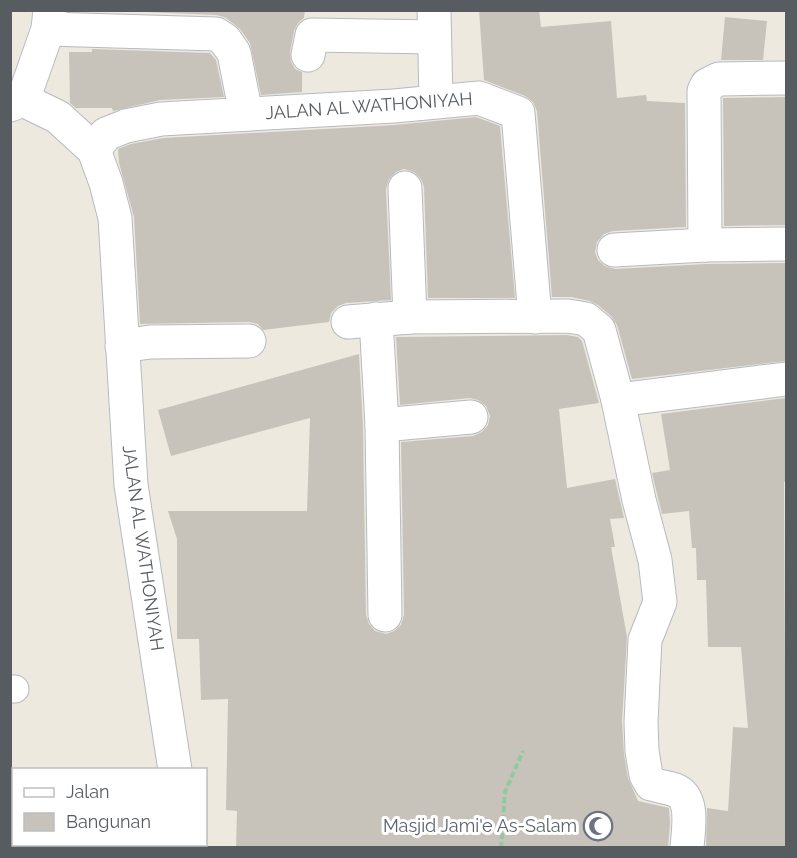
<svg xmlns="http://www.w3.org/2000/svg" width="797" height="858" viewBox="0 0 797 858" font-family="Raleway,sans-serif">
  <rect width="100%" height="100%" fill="#ede9de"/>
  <g fill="#c7c3bb">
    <path d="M96,10H305L304,18L298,23L294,31L290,52L291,62L295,69L302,72V92L261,95L250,43L240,29L226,18L217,15Z"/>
    <path d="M479,10H539L541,27L611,21L617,98L646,95L647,101L685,103L686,227L613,231L604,234L597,242L595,252L598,260L605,266L615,269L706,264L786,263V361L632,379L617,325L611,316L598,305L590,301L571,297H552L537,111L533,102L525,96L484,80Z"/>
    <path d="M725,17L767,21L763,60H721Z"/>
    <path d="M92,49L210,53L216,60L224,97L160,100L113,111L112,108H76L70,103L69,52H92Z"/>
    <path d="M786,97V225L724,226L723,98Z"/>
    <path d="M476,117L500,126L515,298H428L424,187L421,179L414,172L404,169L396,172L389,179L386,189L391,300L346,303L338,306L331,313L329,322L263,330L258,324L249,322L140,324L134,217L119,163L118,149L131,144L163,138L395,125Z"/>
    <path d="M567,335L578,337L582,341L599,403L559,409L567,488L615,479L624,518L610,519L615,547H611L627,637L622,721L624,754L628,778L638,801L669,808L670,823L668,848H236L237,811L226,810L228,699L201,700L199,639H177V539L168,511H307L310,418L171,456L158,410L359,354L363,426L366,615L369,624L375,631L386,634L394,631L401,625L404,615L401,442L473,436L482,432L488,425L490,416L486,406L478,400L470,398L400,405L396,337Z"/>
    <path d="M786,398V482H784L786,848H706L707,808L728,811L733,727L748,728L741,647H708L706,580H697L696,548H692L689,511L662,514L652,473L670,470L661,414Z"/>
  </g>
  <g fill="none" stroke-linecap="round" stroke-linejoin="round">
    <g stroke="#b6babf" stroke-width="29">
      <path id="lane" d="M10,689H15"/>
    </g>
    <g stroke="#b6babf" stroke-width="35">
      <g id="street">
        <path d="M434,10L436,101"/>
        <path d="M48,29L216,34L225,40L234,53L246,114"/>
        <path d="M308,55L312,35L434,37"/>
        <path d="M786,78L719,79L707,85L704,91L705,245L786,244"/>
        <path d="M23,100L58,117L94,150L106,183L115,218L131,485L175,770"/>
        <path d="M94,150L106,134L126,126L161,119L394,106L479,98L518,113L535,317"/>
        <path d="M405,188L410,317"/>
        <path d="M614,250L705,245"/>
        <path d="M376,319L382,425L385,615"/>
        <path d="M348,322L410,317L568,316L586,319L599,330L618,400L639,500L655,560L660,602L645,640L641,722L642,751L646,775L651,784C658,786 667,787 675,790C695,798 688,830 687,848"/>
        <path d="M122,346L150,342L249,341"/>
        <path d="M618,400L786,379"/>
        <path d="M382,425L471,417"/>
        <path d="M185,844V848"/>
      </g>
    </g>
    <g stroke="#b7bbc2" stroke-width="35">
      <path id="secondary" d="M10,105L23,100L48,29L50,10"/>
    </g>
    <path stroke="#90c89f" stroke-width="4" stroke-dasharray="6 3" stroke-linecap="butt" d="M501,848L505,792L523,751"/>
    <use href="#lane" stroke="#fff" stroke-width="27"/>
    <use href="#street" stroke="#fff" stroke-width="33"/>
    <use href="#secondary" stroke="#fff" stroke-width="33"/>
  </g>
  <defs>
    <g id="mosque-ring" transform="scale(1.5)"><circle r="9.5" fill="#fff" stroke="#6b7280" stroke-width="1.5"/><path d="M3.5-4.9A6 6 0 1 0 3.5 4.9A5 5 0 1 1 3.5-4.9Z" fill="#6b7280"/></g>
  </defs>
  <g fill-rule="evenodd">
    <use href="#mosque-ring" x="598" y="826"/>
  </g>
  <g text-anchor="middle" stroke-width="6" stroke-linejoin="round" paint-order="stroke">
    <g font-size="18" fill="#575c61" stroke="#fff">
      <text transform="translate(369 106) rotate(-4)" y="6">JALAN AL WATHONIYAH</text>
      <text transform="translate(143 548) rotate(82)" y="6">JALAN AL WATHONIYAH</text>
    </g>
    <g font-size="18" fill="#5b616d" stroke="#fff" text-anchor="end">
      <text x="577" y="832">Masjid Jami'e As-Salam</text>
    </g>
  </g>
  <rect width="797" height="858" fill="none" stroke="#575c61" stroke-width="24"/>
  <rect x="12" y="768" width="195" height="78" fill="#ffffff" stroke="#bcbec0" stroke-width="1.5"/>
  <rect x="24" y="788" width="30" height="9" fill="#ffffff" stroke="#bcbec0" stroke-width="1.5"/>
  <text x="66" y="798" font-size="18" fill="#575c61">Jalan</text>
  <rect x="24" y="813" width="30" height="18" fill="#c7c3bb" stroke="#bcbec0" stroke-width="1.5"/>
  <text x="66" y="828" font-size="18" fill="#575c61">Bangunan</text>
</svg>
